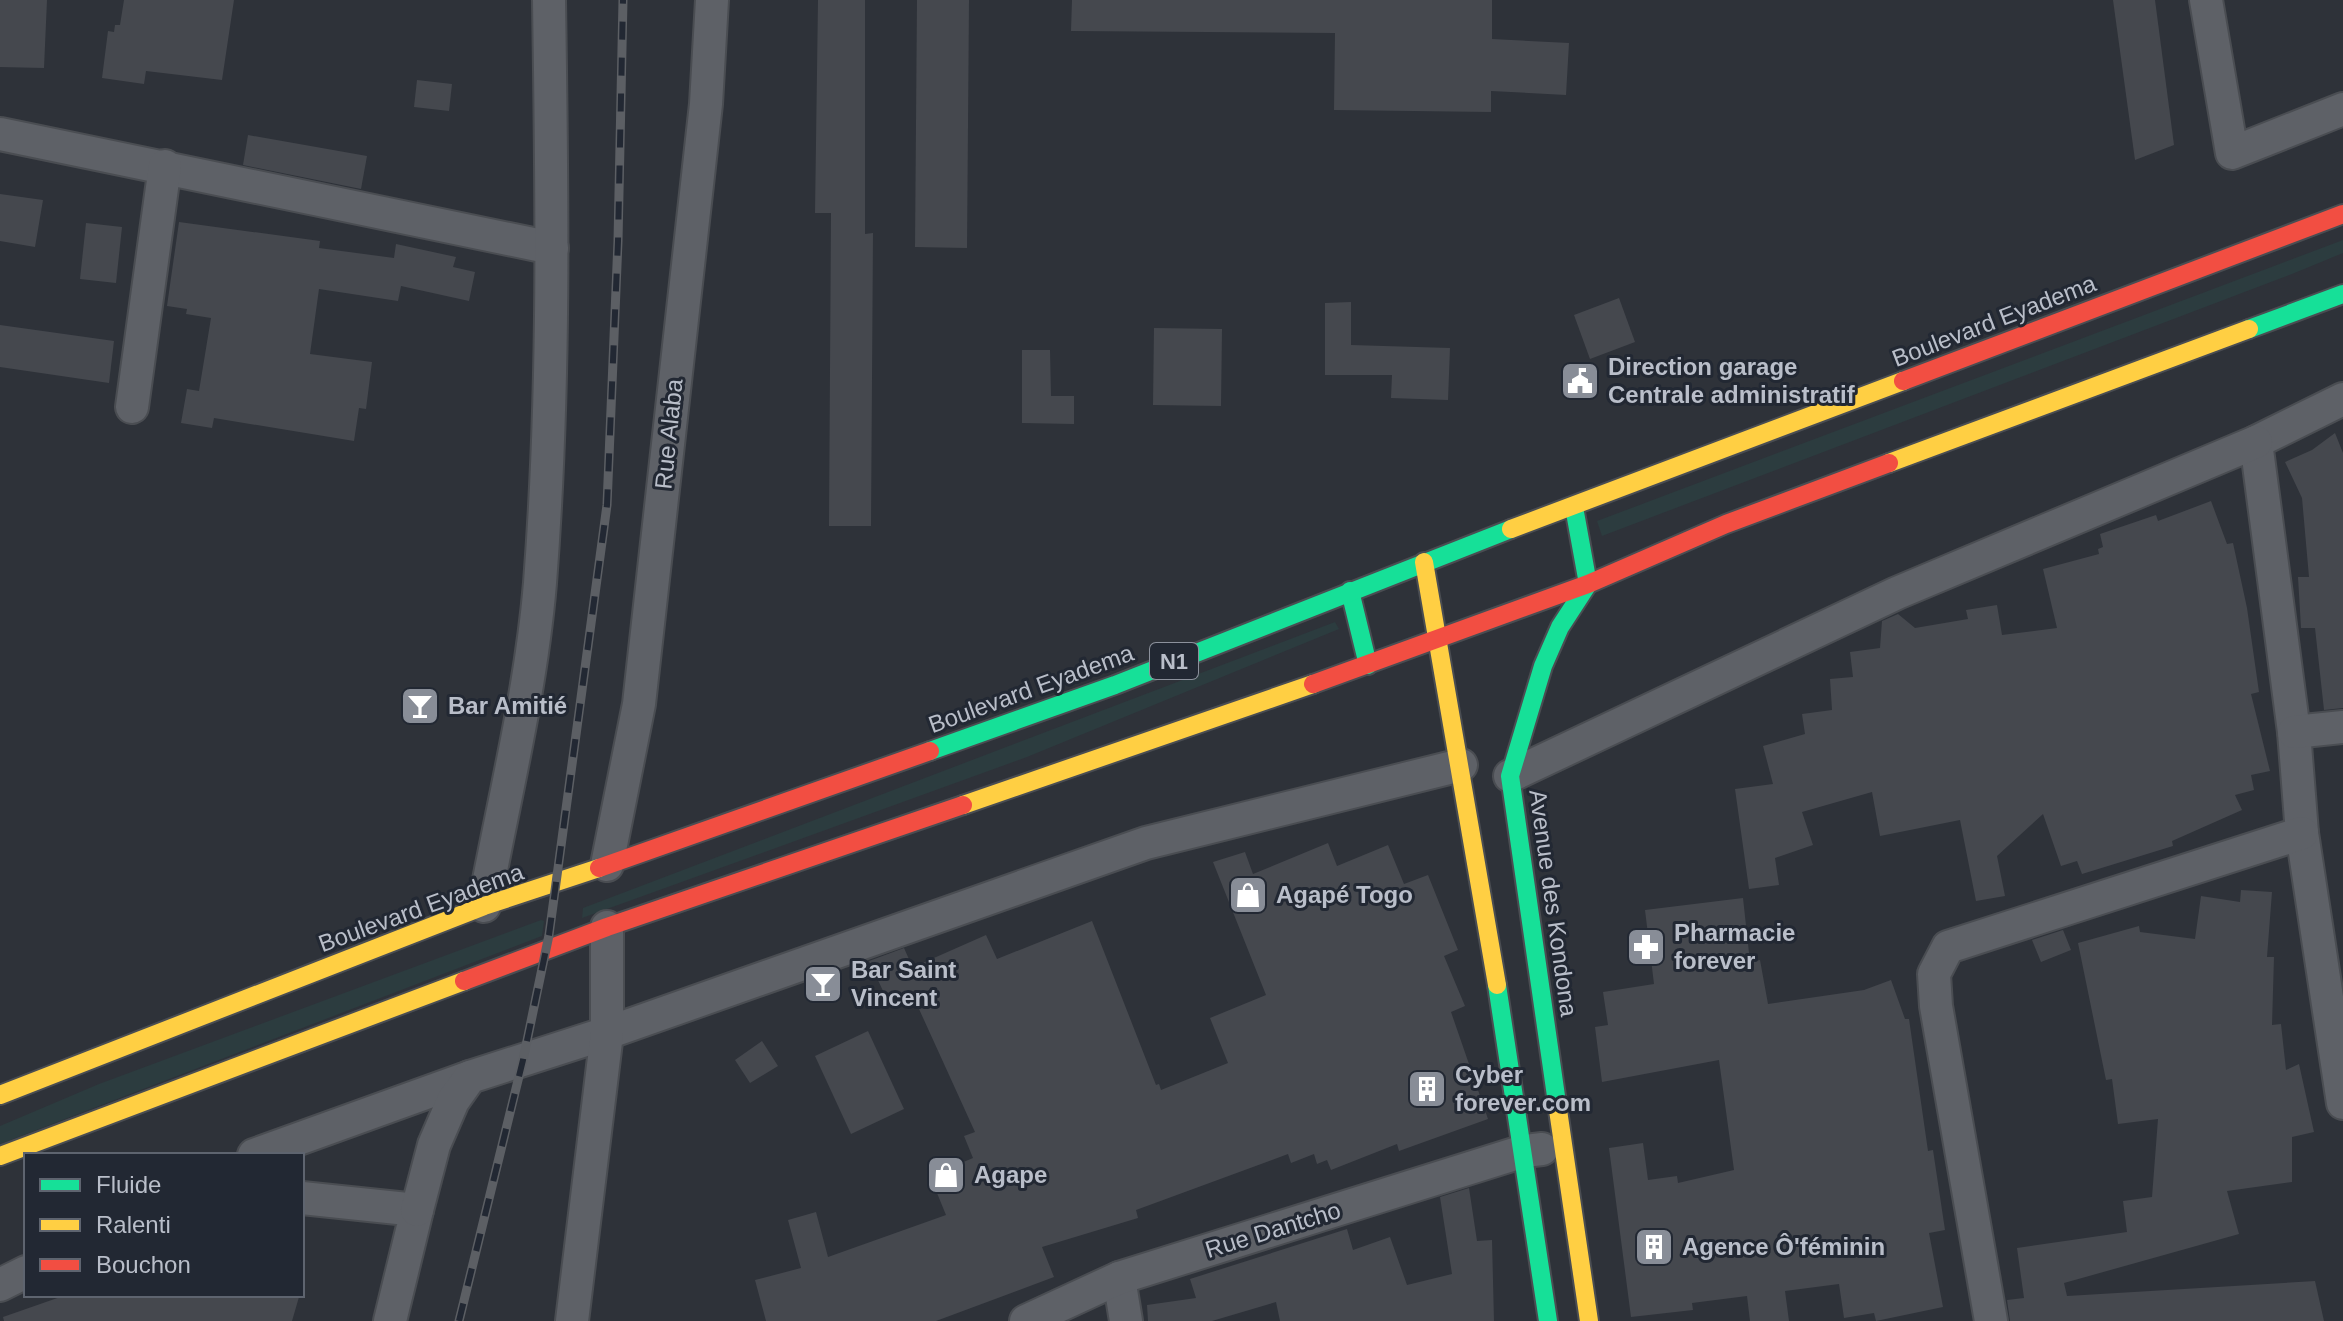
<svg xmlns="http://www.w3.org/2000/svg" width="2343" height="1321" viewBox="0 0 2343 1321" font-family="Arial,sans-serif">
  <rect width="100%" height="100%" fill="#2e3239"/>
  <g fill="#2c3c3f">
    <path d="M2343,240V253L2292,274L1602,536L1597,521Z"/>
    <path d="M1335,622L1339,629L1027,757L582,918L583,908Z"/>
    <path d="M541,920L544,921L542,936L0,1144V1126L99,1084Z"/>
  </g>
  <g fill="#45484e">
    <path d="M0,0H47L44,68L0,67Z"/>
    <path d="M124,0H234L222,80L146,71L144,84L102,78L108,31L114,32L115,25H120Z"/>
    <path d="M818,0H865V234L873,233L871,526H829L831,213H815Z"/>
    <path d="M917,0H969L967,248L915,247Z"/>
    <path d="M1072,0H1492V39L1569,43L1566,95L1491,91V112L1334,110L1335,33L1071,31Z"/>
    <path d="M2113,0H2155L2174,145L2135,160Z"/>
    <path d="M417,80L452,84L449,111L414,107Z"/>
    <path d="M248,135L367,156L361,189L243,165Z"/>
    <path d="M0,194L43,200L35,247L0,241Z"/>
    <path d="M179,222L320,241L319,248L394,258L396,244L456,257L453,267L475,272L469,301L401,286L398,301L319,289L310,354L372,362L366,409L359,408L354,441L214,418L212,428L181,423L187,389L199,391L211,318L186,314L187,309L167,306Z"/>
    <path d="M86,223L122,227L116,283L80,279Z"/>
    <path d="M1619,298L1635,342L1590,359L1574,315Z"/>
    <path d="M1351,302V345L1450,348L1448,400L1391,398L1392,375H1325V303Z"/>
    <path d="M0,325L114,341L109,383L0,367Z"/>
    <path d="M1154,328L1222,329L1221,406L1153,405Z"/>
    <path d="M1022,350H1050L1051,396H1074V424L1022,423Z"/>
    <path d="M2335,433L2343,453V708L2324,710L2315,628H2301L2298,577H2309L2302,498L2285,462L2312,450Z"/>
    <path d="M2211,501L2227,544L2233,543L2247,608L2259,692L2251,694L2270,771L2251,775L2254,790L2235,795L2242,810L2172,841L2173,846L2082,874L2077,861L2061,866L2043,814L1997,856L2005,896L1976,901L1960,820L1880,836L1872,792L1802,812L1813,845L1775,858L1779,885L1749,889L1735,789L1773,784L1763,746L1805,734L1802,714L1832,710L1830,679L1853,677L1850,652L1880,648L1882,621L1898,614L1915,628L1968,619L1966,610L1997,605L2002,635L2057,628L2043,569L2099,554L2098,549L2103,547L2100,534L2156,515L2158,521Z"/>
    <path d="M1328,843L1337,866L1388,845L1404,884L1428,875L1458,950L1444,956L1465,1006L1451,1012L1488,1119L1399,1151L1397,1144L1331,1170L1327,1160L1317,1164L1314,1154L1291,1163L1288,1154L1136,1210L1138,1218L1042,1247L1054,1277L936,1321H766L755,1280L801,1268L788,1220L816,1212L828,1257L946,1215L930,1176L973,1158L964,1136L975,1132L914,998L891,1008L869,961L904,948L912,966L918,965L986,935L997,959L1092,921L1156,1085L1159,1084L1161,1090L1228,1063L1210,1018L1266,995L1213,862L1245,852L1253,874Z"/>
    <path d="M2241,890L2272,892L2267,957H2274L2272,1025L2281,1024L2286,1070L2299,1064L2314,1132L2292,1137V1182L2227,1191L2239,1234L2064,1283L2067,1296L2315,1281L2324,1321H2010L2007,1300L2024,1298L2017,1248L2127,1232L2123,1201L2152,1197L2158,1119L2118,1124L2112,1079L2106,1080L2078,943L2139,926L2140,932L2195,939L2201,896L2240,902Z"/>
    <path d="M1743,898L1750,962L1760,960L1768,1004L1864,990L1891,980L1905,1019H1909L1928,1151L1933,1150L1945,1230L1929,1233L1943,1307L1876,1321L1874,1313L1844,1318L1839,1284L1785,1291L1789,1321H1750L1747,1296L1692,1303L1693,1310L1631,1317L1609,1148L1643,1143L1648,1180L1677,1176L1678,1183L1734,1170L1719,1060L1602,1082L1595,1027L1608,1025L1603,992L1654,984L1645,910Z"/>
    <path d="M2063,930L2071,950L2041,962L2032,940Z"/>
    <path d="M868,1031L904,1109L851,1134L815,1056Z"/>
    <path d="M762,1041L778,1066L750,1083L735,1060Z"/>
    <path d="M1469,1188L1477,1241L1492,1240L1494,1321H1280L1276,1302L1212,1321H1148L1147,1305L1196,1298L1190,1279L1347,1229L1353,1250L1390,1237L1407,1285L1452,1274L1440,1197Z"/>
    <path d="M66,1295H277L299,1297L292,1321H4L3,1317Z"/>
  </g>
  <g fill="none" stroke-linecap="round" stroke-linejoin="round">
    <g stroke="#4a4d52" stroke-width="36">
      <g id="street">
        <path d="M2206,0L2232,153L2343,109"/>
        <path d="M0,134L552,248"/>
        <path d="M2343,399L2256,442L2294,732L2302,833L2343,1103"/>
        <path d="M132,407L165,166"/>
        <path d="M2294,732L2343,727"/>
        <path d="M1510,776L1897,593L2256,442"/>
        <path d="M607,865L639,704L706,104L712,0"/>
        <path d="M484,906C504,799 531,691 540,583C555,389 552,194 549,0"/>
        <path d="M254,1155L470,1077"/>
        <path d="M302,1198L417,1210L390,1321"/>
        <path d="M417,1210L434,1145L453,1101L470,1077L607,1033L1146,843L1461,765"/>
        <path d="M1119,1278L1126,1321"/>
        <path d="M0,1285L26,1272"/>
        <path d="M572,1321L607,1033V927"/>
        <path d="M1026,1321L1119,1278L1524,1151L1542,1149"/>
        <path d="M1991,1321L1936,1006L1934,974L1948,947L2302,833"/>
      </g>
    </g>
    <g stroke="#4a4d52" stroke-width="22">
      <g id="fast">
        <path d="M2249,329L2343,294"/>
        <path d="M1350,591L1368,665"/>
        <path d="M930,751L1115,685L1511,529"/>
        <path d="M1497,985L1548,1321"/>
        <path d="M1558,1110L1510,776L1543,666L1560,627L1588,584L1574,507"/>
      </g>
    </g>
    <g stroke="#4a4d52" stroke-width="22">
      <g id="slow">
        <path d="M1889,463L2249,329"/>
        <path d="M1511,529L1903,381"/>
        <path d="M1424,562L1497,985"/>
        <path d="M963,805L1313,684"/>
        <path d="M0,1095L484,906L599,868"/>
        <path d="M1558,1110L1589,1321"/>
        <path d="M0,1156L464,981"/>
      </g>
    </g>
    <g stroke="#4a4d52" stroke-width="22">
      <g id="jam">
        <path d="M1903,381L2343,214"/>
        <path d="M1313,684L1588,584L1726,524L1889,463"/>
        <path d="M599,868L930,751"/>
        <path d="M464,981L607,927L963,805"/>
      </g>
    </g>
    <use href="#street" stroke="#5e6167" stroke-width="32"/>
    <use href="#fast" stroke="#16e098" stroke-width="18"/>
    <use href="#slow" stroke="#ffcf43" stroke-width="18"/>
    <use href="#jam" stroke="#f24e42" stroke-width="18"/>
    <g stroke="#5c5f64" stroke-width="9">
      <path id="rail" d="M459,1321L523,1060L549,935L607,505L618,241L623,0"/>
    </g>
    <use href="#rail" stroke="#222833" stroke-width="6" stroke-dasharray="18" stroke-linecap="butt"/>
  </g>
  <defs>
    <g id="civic-square" transform="scale(2)"><rect x="-9" y="-9" width="18" height="18" rx="4" fill="#888d97" stroke="#222833"/><path d="M-.6-6.5H3V-4.5H.6V-3L4-1V1h2V6H-6V1h2V-1L-.6-3ZM-1.2 2.5V6h2.4V2.5Z" fill="#fff"/></g>
    <g id="bar-square" transform="scale(2)"><rect x="-9" y="-9" width="18" height="18" rx="4" fill="#888d97" stroke="#222833"/><path d="M-6-5H6L.8 .8V4.5H3.5V6h-7V4.5H-.8V.8Z" fill="#fff"/></g>
    <g id="shop-square" transform="scale(2)"><rect x="-9" y="-9" width="18" height="18" rx="4" fill="#888d97" stroke="#222833"/><path d="M-5-2.5h2.3a2.7 3.5 0 0 1 5.4 0H5L5.5 6h-11ZM-1.5-2.5h3a1.5 2.3 0 0 0-3 0Z" fill="#fff"/></g>
    <g id="pharmacy-square" transform="scale(2)"><rect x="-9" y="-9" width="18" height="18" rx="4" fill="#888d97" stroke="#222833"/><path d="M-2-6h4v4h4v4h-4v4h-4v-4h-4v-4h4Z" fill="#fff"/></g>
    <g id="building-square" transform="scale(2)"><rect x="-9" y="-9" width="18" height="18" rx="4" fill="#888d97" stroke="#222833"/><path d="M-4-6H4V6H1V3H-1V6H-4ZM-2.5-4.3h1.7v1.8h-1.7ZM.8-4.3h1.7v1.8H.8ZM-2.5-1h1.7V.8h-1.7ZM.8-1h1.7V.8H.8Z" fill="#fff"/></g>
  </defs>
  <g fill-rule="evenodd">
    <use href="#civic-square" x="1580" y="381"/>
    <use href="#bar-square" x="420" y="706"/>
    <use href="#shop-square" x="1248" y="895"/>
    <use href="#pharmacy-square" x="1646" y="947"/>
    <use href="#bar-square" x="823" y="984"/>
    <use href="#building-square" x="1427" y="1089"/>
    <use href="#shop-square" x="946" y="1175"/>
    <use href="#building-square" x="1654" y="1247"/>
  </g>
  <g text-anchor="middle" stroke-width="6" stroke-linejoin="round" paint-order="stroke">
    <rect fill="#222833" stroke="#8c919c" stroke-width="2" x="1150" y="643" width="48" height="36" rx="6"/>
    <g font-size="22" font-weight="bold" fill="#b9bec9">
      <text x="1174" y="669">N1</text>
    </g>
    <g font-size="24" fill="#b9bec9" stroke="#222833">
      <text transform="translate(1994 321) rotate(-21)" y="8">Boulevard Eyadema</text>
      <text transform="translate(669 434) rotate(-84)" y="8">Rue Alaba</text>
      <text transform="translate(1031 689) rotate(-20)" y="8">Boulevard Eyadema</text>
      <text transform="translate(1553 903) rotate(82)" y="8">Avenue des Kondona</text>
      <text transform="translate(421 908) rotate(-20)" y="8">Boulevard Eyadema</text>
      <text transform="translate(1273 1230) rotate(-17)" y="8">Rue Dantcho</text>
    </g>
    <g font-size="24" font-weight="bold" fill="#b9bec9" stroke="#222833" text-anchor="start">
      <text x="1608" y="375">Direction garage<tspan x="1608" dy="28">Centrale administratif</tspan></text>
      <text x="448" y="714">Bar Amitié</text>
      <text x="1276" y="903">Agapé Togo</text>
      <text x="1674" y="941">Pharmacie<tspan x="1674" dy="28">forever</tspan></text>
      <text x="851" y="978">Bar Saint<tspan x="851" dy="28">Vincent</tspan></text>
      <text x="1455" y="1083">Cyber<tspan x="1455" dy="28">forever.com</tspan></text>
      <text x="974" y="1183">Agape</text>
      <text x="1682" y="1255">Agence Ô'féminin</text>
    </g>
  </g>
  <rect x="24" y="1153" width="280" height="144" fill="#222833" stroke="#5e646f" stroke-width="2"/>
  <rect x="40" y="1179" width="40" height="12" fill="#16e098" stroke="#5e646f" stroke-width="2"/>
  <text x="96" y="1193" font-size="24" fill="#b9bec9">Fluide</text>
  <rect x="40" y="1219" width="40" height="12" fill="#ffcf43" stroke="#5e646f" stroke-width="2"/>
  <text x="96" y="1233" font-size="24" fill="#b9bec9">Ralenti</text>
  <rect x="40" y="1259" width="40" height="12" fill="#f24e42" stroke="#5e646f" stroke-width="2"/>
  <text x="96" y="1273" font-size="24" fill="#b9bec9">Bouchon</text>
</svg>
